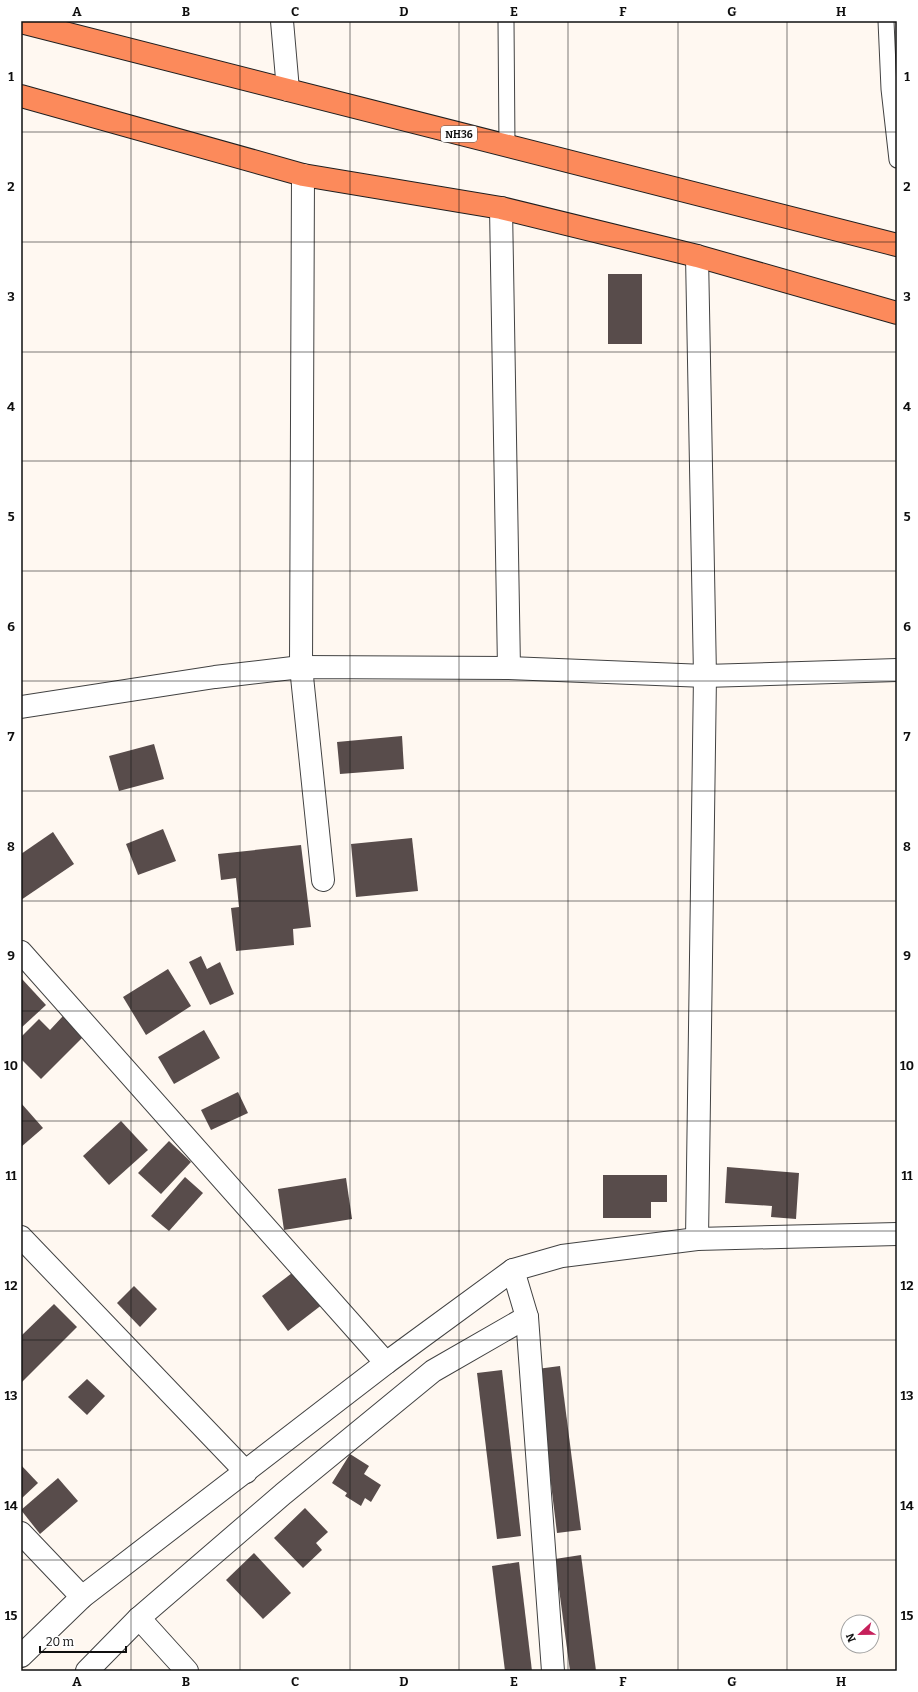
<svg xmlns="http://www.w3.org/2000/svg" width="918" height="1692" viewBox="0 0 918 1692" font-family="Bitter,serif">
  <rect width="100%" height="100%" fill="#fff8f1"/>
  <g fill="#584c4b">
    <rect x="608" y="274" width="34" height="70"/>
    <path d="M402,736L404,769L340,774L337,742Z"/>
    <path d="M154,744L164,779L119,791L109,756Z"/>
    <path d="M163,829L176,861L138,875L126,844Z"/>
    <path d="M53,832L74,864L21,900V854Z"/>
    <path d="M412,838L418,891L356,897L351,844Z"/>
    <path d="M301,845L311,927L293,929L294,945L236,951L231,908L239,907L236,878L221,880L218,854Z"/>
    <path d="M201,956L207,969L220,962L234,994L210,1005L189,962Z"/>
    <path d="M168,969L191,1006L146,1035L123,997Z"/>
    <path d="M22,979L46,1005L21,1028V981Z"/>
    <path d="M63,1016L84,1036L41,1079L21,1059V1037L39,1019L50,1030Z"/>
    <path d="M204,1030L220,1058L174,1084L158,1057Z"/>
    <path d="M238,1092L248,1113L211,1130L201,1110Z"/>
    <path d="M21,1103L43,1128L21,1147Z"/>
    <path d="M121,1121L148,1150L109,1185L83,1156Z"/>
    <path d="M169,1141L191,1162L161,1194L138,1173Z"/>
    <path d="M727,1167L799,1173L796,1219L771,1217L772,1206L725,1203Z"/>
    <path d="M603,1175H667V1202H651V1218H603Z"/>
    <path d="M185,1177L203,1193L169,1231L151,1216Z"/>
    <path d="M346,1178L352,1219L284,1230L278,1189Z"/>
    <path d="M296,1270L323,1304L288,1331L262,1296Z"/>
    <path d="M134,1286L157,1309L140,1327L117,1303Z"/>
    <path d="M54,1304L77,1327L21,1383V1336Z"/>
    <path d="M560,1366L581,1530L557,1533L537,1369Z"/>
    <path d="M502,1370L521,1536L497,1539L477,1373Z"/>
    <path d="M87,1379L105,1396L87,1415L68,1397Z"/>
    <path d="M350,1454L369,1466L364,1474L381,1485L371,1502L365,1498L361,1506L345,1496L347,1493L332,1483Z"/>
    <path d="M21,1465L38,1483L21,1499Z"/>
    <path d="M58,1478L78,1501L40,1534L21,1510Z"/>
    <path d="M305,1508L328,1532L316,1543L322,1550L303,1568L274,1538Z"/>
    <path d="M254,1553L291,1593L263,1619L226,1580Z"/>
    <path d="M581,1555L596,1671H570L555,1559Z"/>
    <path d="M519,1562L532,1671H505L492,1566Z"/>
  </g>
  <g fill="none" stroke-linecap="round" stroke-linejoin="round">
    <g stroke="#424242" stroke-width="17">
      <g id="service">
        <path d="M506,21L507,146"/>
        <path d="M886,21L889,89L897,160"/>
      </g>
    </g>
    <g stroke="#424242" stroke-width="24">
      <g id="minor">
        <path d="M282,21L288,90"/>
        <path d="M303,175L301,667L323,880"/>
        <path d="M501,208L509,668"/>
        <path d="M697,256L705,676L697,1239"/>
        <path d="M21,707L215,677L301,667L509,668L705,676L897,670"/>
        <path d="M21,952L386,1363"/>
        <path d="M21,1237L246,1472"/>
        <path d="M527,1317L553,1671"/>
        <path d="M21,1533L82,1597"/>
        <path d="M139,1618L187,1671"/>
        <path d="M21,1656L82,1597L386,1363L513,1270L562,1256L697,1239L897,1234"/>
        <path d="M87,1671L139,1618L283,1494L433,1371L527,1317L513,1270"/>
      </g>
    </g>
    <g stroke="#202020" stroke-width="24">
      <g id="trunk">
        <path d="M21,22L897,245"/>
        <path d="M21,96L303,175L501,208L697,256L897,313"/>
      </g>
    </g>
    <use href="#service" stroke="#fff" stroke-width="15"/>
    <use href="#minor" stroke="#fff" stroke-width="22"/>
    <use href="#trunk" stroke="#fc8a5b" stroke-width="22"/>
  </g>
  <path fill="none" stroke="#0f0f0f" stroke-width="1" stroke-opacity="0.55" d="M131,21V1671M240,21V1671M350,21V1671M459,21V1671M568,21V1671M678,21V1671M787,21V1671M21,132H897M21,242H897M21,352H897M21,461H897M21,571H897M21,681H897M21,791H897M21,901H897M21,1011H897M21,1121H897M21,1231H897M21,1340H897M21,1450H897M21,1560H897"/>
  <g text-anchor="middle" stroke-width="4" stroke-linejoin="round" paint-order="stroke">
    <rect fill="#fff" stroke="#575757" stroke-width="1" x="441" y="126" width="36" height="16" rx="3"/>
    <g font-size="10" font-weight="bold" fill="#0f0f0f">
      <text x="459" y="138">NH36</text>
    </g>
  </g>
  <rect width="918" height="1692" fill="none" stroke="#ffffff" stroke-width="44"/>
  <g transform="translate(860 1634) rotate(248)"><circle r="19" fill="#ffffff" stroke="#9f9f9f"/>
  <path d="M0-3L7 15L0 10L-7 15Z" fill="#c6205b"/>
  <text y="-6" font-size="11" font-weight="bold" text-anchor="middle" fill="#0f0f0f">N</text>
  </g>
  <path d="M40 1646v6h86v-6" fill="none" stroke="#0f0f0f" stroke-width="2"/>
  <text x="46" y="1646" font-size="12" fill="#0f0f0f" stroke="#ffffff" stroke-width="3" paint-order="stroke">20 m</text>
  <rect x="22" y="22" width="874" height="1648" fill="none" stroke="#0f0f0f" stroke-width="1.5"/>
  <g font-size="13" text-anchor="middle" font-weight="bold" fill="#0f0f0f">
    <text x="77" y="16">A</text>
    <text x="186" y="16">B</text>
    <text x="295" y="16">C</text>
    <text x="404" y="16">D</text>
    <text x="514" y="16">E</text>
    <text x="623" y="16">F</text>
    <text x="732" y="16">G</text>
    <text x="841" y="16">H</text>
    <text x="11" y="81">1</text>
    <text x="907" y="81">1</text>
    <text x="11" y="191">2</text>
    <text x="907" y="191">2</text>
    <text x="11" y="301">3</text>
    <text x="907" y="301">3</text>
    <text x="11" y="411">4</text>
    <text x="907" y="411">4</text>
    <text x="11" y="521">5</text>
    <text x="907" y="521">5</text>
    <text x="11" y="631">6</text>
    <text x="907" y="631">6</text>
    <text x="11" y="741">7</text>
    <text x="907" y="741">7</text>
    <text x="11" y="851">8</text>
    <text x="907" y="851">8</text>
    <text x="11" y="960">9</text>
    <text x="907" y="960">9</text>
    <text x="11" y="1070">10</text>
    <text x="907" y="1070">10</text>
    <text x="11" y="1180">11</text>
    <text x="907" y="1180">11</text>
    <text x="11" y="1290">12</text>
    <text x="907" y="1290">12</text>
    <text x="11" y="1400">13</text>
    <text x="907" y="1400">13</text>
    <text x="11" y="1510">14</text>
    <text x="907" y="1510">14</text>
    <text x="11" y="1620">15</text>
    <text x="907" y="1620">15</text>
    <text x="77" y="1686">A</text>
    <text x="186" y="1686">B</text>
    <text x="295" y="1686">C</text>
    <text x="404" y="1686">D</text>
    <text x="514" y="1686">E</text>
    <text x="623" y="1686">F</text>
    <text x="732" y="1686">G</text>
    <text x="841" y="1686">H</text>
  </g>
</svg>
